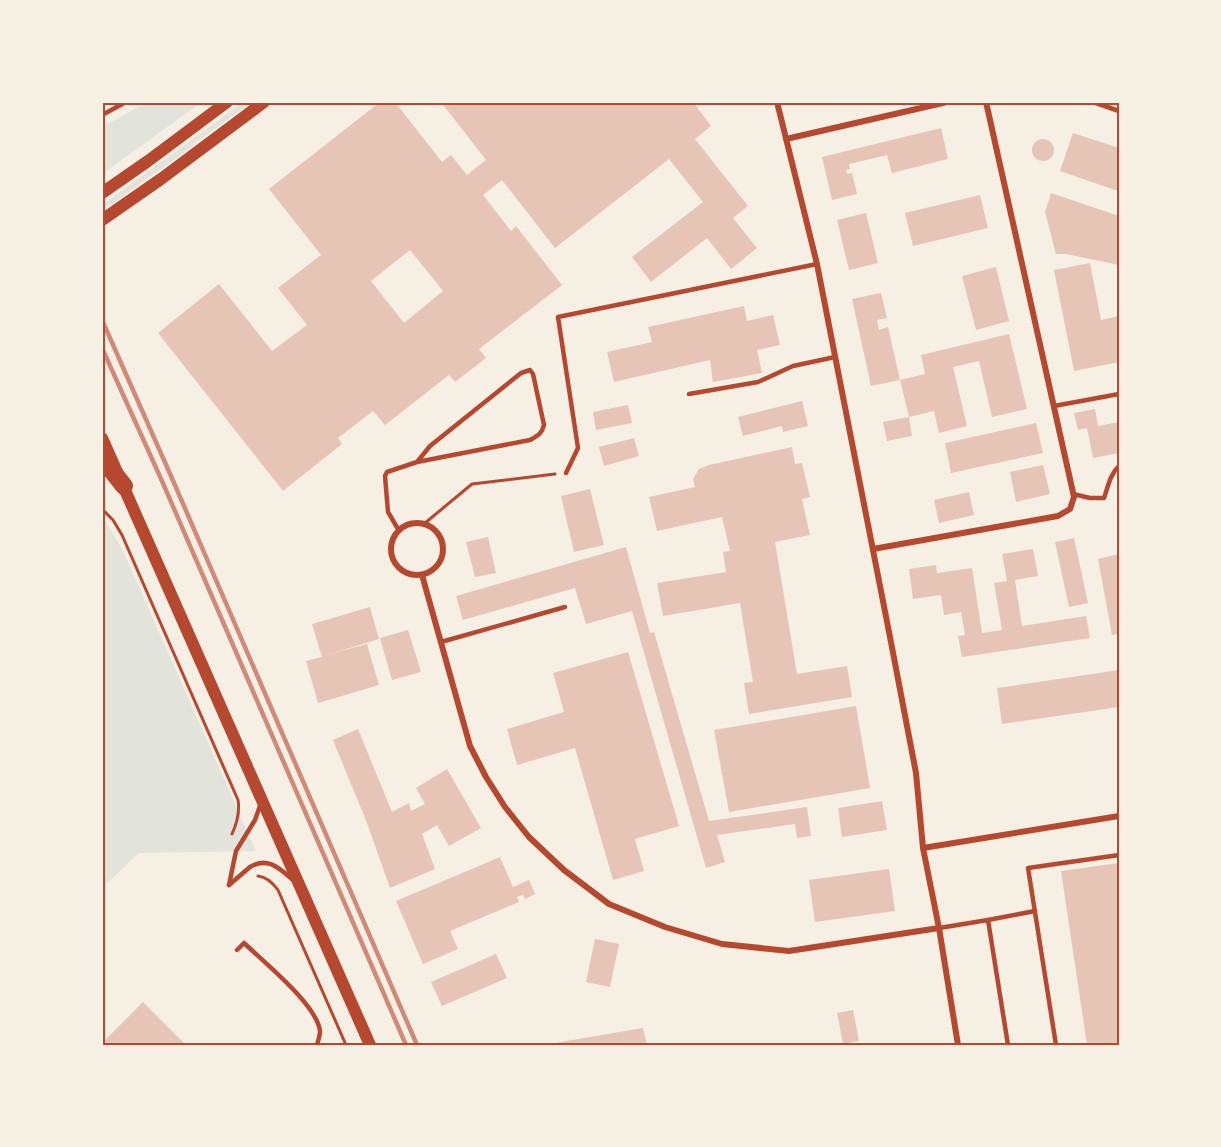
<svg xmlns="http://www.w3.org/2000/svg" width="1221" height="1147" viewBox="0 0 1221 1147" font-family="'PT Sans',sans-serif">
  <rect width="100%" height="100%" fill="#f6efe4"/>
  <g fill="#e2e4dc">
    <path d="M147,102H202L102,174V127Z"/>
    <path d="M243,102H252L201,139L196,141L190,148L102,211V205Z"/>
    <path d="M102,515L123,551L256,851L139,853L102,888Z"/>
  </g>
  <g fill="#e6c5b7" fill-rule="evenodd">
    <path d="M380,102H395L442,162L451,155L467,175L486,160L441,102H693L711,126L695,139L748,206L733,218L757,248L731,269L707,238L651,282L632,257L703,202L669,159L555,248L502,180L483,195L511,231L516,226L562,285L479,349L486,358L455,382L449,375L385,425L373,411L338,438L342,444L283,491L158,333L219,284L272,351L307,325L278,288L321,255L269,189ZM410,250L443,291L404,323L371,281Z"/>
    <path d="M941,128L948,159L892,173L887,155L849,164L850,169L846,170L847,174L852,173L857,194L832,200L822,157Z"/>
    <path d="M1073,133L1119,148V186L1118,191L1060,171Z"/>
    <circle cx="1043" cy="150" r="11"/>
    <path d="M1051,193L1119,216V265L1066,254H1056L1045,212Z"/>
    <path d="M980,195L988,228L913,246L905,213Z"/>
    <path d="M866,213L878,263L849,270L837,220Z"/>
    <path d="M1090,263L1101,320L1119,316V362L1074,371L1054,270Z"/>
    <path d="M996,267L1009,321L976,330L962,276Z"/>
    <path d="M881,293L887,318L877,320L879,330L888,327L900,380L871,386L852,299Z"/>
    <path d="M744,306L747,321L773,315L780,345L757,350L762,373L713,382L710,360L614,382L607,352L652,342L648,327Z"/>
    <path d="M1009,334L1027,409L992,417L979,361L953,367L967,426L939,433L934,411L909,417L900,380L925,374L921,355Z"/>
    <path d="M802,401L808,426L783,432L782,426L743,436L738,417Z"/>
    <path d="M628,405L632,423L596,430L593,412Z"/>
    <path d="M1095,409L1098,426L1119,422V453L1093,458L1087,428L1078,430L1074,413Z"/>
    <path d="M909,417L912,436L887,441L883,422Z"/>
    <path d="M1036,423L1043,453L951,473L945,443Z"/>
    <path d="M634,438L639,456L604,466L599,447Z"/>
    <path d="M792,447L795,464L802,463L810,497L802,499L810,535L775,542L797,674L847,666L852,697L749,714L744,683L753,682L740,603L663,616L657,583L726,572L723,552L730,551L722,517L657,531L649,497L695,487L693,479L699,469L709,465Z"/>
    <path d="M1043,465L1050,494L1016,502L1010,472Z"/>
    <path d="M590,489L604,545L574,552L561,496Z"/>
    <path d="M969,492L974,515L939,523L934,500Z"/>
    <path d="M488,537L496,573L475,577L466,542Z"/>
    <path d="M1074,538L1088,603L1069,607L1055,542Z"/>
    <path d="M626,547L650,633L654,632L709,821L807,807L811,836L797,838L795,824L717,835L725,862L706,868L632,611L586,624L575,588L463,620L456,596Z"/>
    <path d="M1033,549L1038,576L1015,580L1022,626L1086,616L1090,638L962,657L958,636L965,635L961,612L944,615L941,595L913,599L909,569L936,565L937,573L972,568L982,633L1002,630L994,583L1007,581L1002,554Z"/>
    <path d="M1119,554V634L1112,635L1098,559Z"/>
    <path d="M370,607L379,639L327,655L367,644L379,685L318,703L306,661L322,657L312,624Z"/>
    <path d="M408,630L421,672L392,680L380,638Z"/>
    <path d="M628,652L679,826L635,839L644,871L613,880L575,748L517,765L507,729L564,712L553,673Z"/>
    <path d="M1119,670V707L1002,724L997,688Z"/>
    <path d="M856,706L870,788L729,812L714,730Z"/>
    <path d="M358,729L392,812L409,803L411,811L425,804L416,788L447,769L481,828L449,846L437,825L422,834L435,869L390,888L367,823L333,740Z"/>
    <path d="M882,801L887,830L842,837L838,808Z"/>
    <path d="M500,857L513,887L529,880L535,894L525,899L523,895L517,897L519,902L450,931L458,949L423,964L396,901Z"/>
    <path d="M1119,863V1045H1087L1061,871Z"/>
    <path d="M889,869L895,911L815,922L809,880Z"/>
    <path d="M595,939L619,944L610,987L586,982Z"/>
    <path d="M496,954L507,978L442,1006L431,982Z"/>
    <path d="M143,1002L186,1045H102V1043Z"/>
    <path d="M853,1010L859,1041L843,1044L837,1013Z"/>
    <path d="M643,1028L647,1045H549V1044Z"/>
  </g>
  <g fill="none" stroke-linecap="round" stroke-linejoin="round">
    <g stroke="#b5482f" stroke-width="3">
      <path d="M102,509L113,520L122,535L238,800C240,812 237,823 232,834"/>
      <path d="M425,523L472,484L555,474"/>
      <path d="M258,876C267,877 273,883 278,890L346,1045"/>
    </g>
    <g stroke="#b5482f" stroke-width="4.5">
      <path d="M1093,102L1119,111"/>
      <path d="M102,115L126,102"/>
      <path d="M689,394L758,382L793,366L835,357"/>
      <path d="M1054,406L1119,394"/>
      <path d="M566,473L578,448L558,317L817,264"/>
      <path d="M1073,494L1090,498H1104C1108,487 1110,474 1119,466"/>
      <path d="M398,529L388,512L385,476L387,472L417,462L530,440C537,436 542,434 544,425L533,374L530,370L521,373L430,446L417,462"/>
      <path d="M441,642L565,607"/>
      <path d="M229,885L236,851L255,820L261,803"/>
      <path d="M229,885L250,867C268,856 280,869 293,880"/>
      <path d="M988,920L1035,911"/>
      <path d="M939,928L988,920L1008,1045"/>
      <path d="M237,950L244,943C264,962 317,1005 320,1031C320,1036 318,1041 317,1045"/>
      <path d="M1056,1045L1028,868L1119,855"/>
    </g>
    <g stroke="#b5482f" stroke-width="6">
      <path d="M777,102L817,264L890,637L916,773L923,848L939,928L958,1045"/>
      <path d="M786,139L947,102"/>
      <circle cx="417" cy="549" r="26"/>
      <path d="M873,549L1058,516L1070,509L1074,497L986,102"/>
      <path d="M422,575L470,746L486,777L505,807L529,837L564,870L609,904L665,927L722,944L789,951L939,928"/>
      <path d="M923,848L1119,816"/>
    </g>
    <g stroke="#b5482f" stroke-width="12">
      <path d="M102,193L148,161L227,102"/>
      <path d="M102,220L161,179L264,102"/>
      <path d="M102,438L370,1045"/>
    </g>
    <path stroke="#b5482f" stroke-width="18" d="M102,458L124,486"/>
    <g stroke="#cf8b77" stroke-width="4.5">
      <path d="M102,320L171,476L417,1045"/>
      <path d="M102,348L162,481L406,1045"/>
    </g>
  </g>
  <rect width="1221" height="1147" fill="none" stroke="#f6efe4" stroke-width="207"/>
  <rect x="104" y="104" width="1014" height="940" fill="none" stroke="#b5482f" stroke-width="2"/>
</svg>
